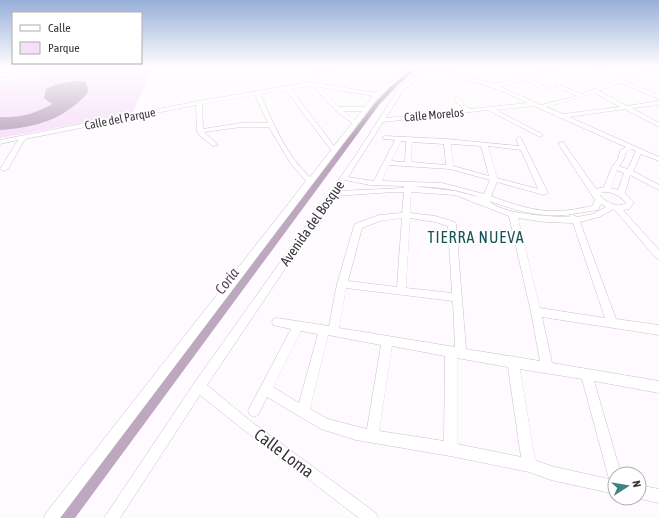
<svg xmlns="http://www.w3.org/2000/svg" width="659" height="518" viewBox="0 0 659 518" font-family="'Asap Condensed',sans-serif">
  <rect width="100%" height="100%" fill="#fefaff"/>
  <path fill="#f6e0f9" d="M102,67H153L132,114L0,138V83Z"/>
  <path fill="#bda8bf" d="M75,81L85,82L88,88L87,94C61,121 36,127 0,130V117C19,118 35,114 52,104L44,98L46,89L57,84Z"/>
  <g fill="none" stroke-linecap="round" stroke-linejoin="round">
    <path fill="#bda8bf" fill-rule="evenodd" d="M414,67H419L397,86L379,105L75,518H59L61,513L375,103L393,84Z"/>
    <g stroke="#c9c2c9" stroke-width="3.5">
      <path id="service" d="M315,72L334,67"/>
    </g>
    <g stroke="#c9c2c9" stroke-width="1">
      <g id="minor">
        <path d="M14,67H18L17,76L72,67H82L0,82V78L12,77Z"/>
        <path d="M409,67H414L379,96L60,518H44L46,513L306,181L291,164L269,127H241L204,132L218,145L213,146L200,136L197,131L196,105L25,139L8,169L4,171L0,169L18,140L0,144V140L199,101L310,82L376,93ZM310,86H313L335,110L352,123L334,146L291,89ZM320,87L373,96L365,107H339ZM286,90L331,150L310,177C286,155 273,123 260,94ZM255,95L268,123H241L203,129L202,104ZM343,111H362L355,120Z"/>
        <path d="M427,67H432L403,90L386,118L464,110L454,99L457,97L470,109L528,103L492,87V85L494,84L541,105L577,96L556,87V85H560L582,94L653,67H659L624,81L659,95V99L620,83L599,91L627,106L659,101V105L632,108L659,123V127L625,109L569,117L659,157V161L641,154C637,160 637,165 633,171L659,185V190L630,175L625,193L634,203L629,209L623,210L659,250V259L656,258L614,209L599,217L580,222L616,319L659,325V335L542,317L552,363L659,381V393L594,381L621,474H615V494L551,480L529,472L450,456L356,440L321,429L267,397L258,415L254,417L250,415L248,411L250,407L291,329L273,325L272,322L273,319L277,318L329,326L337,284L354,226L355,224L379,215L402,213L404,192H394L334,196L207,385L248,419L376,513L378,518H359L240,427L200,395L120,518H104L195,382L354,158L399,88ZM595,93L620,107L563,114L546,107ZM534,106L626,147L620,151L618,159L612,167L604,187L596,189L563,142L558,143L595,200L592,206C581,208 569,211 558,211C535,212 512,204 491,196L497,182L544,195L548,193L521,138L519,137L516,139L519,146L447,139L385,136L382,138L383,139L395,140L374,181L348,177L383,122L488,110L540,137L542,136V134L496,110ZM401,141H406L405,162L391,161ZM412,142L444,144L446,165L411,162ZM451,144L481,146L489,176L453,166ZM488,146L521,150L538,189L497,178ZM632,149L636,151C632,157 632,164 627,169L619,166L624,159L626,152ZM389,165L450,169L490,180L484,194L442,183L382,181ZM617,170L624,173L618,190L611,188ZM345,180L370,185L404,186V188L338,191ZM412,186C438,187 457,189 482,198L455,191ZM411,192L455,195L509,216L531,312L540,361L466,349L456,224L455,222L435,216L410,213ZM602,192C611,191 620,195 626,203C618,209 605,202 600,195ZM489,201C516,210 542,219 572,214L568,217H563C544,216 502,214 489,201ZM601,204L606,207L593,214L577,217L572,214L598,210ZM402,218L397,287L348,281L362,228L380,221ZM410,218L435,222L448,226L452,293L406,288ZM518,218L545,222L573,223L605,318L540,308ZM346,288L453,301L455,347L339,328ZM301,331L318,334L299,403L273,387ZM328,335L381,345L367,429L328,419L310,409ZM392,346L445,356L444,441L379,431ZM457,358L508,367L521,457L457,444ZM520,369L582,379L609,479L551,466L535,460Z"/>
        <path d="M596,67H602L603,68L601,69Z"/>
        <path d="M522,77H526L550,89L545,90L522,79Z"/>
        <path d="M639,485L659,489V503L636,498H639Z"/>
      </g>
    </g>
    <g stroke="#c9c2c9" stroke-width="1">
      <path id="tertiary" d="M427,67H436L494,84L546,71L554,67H561L550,73L494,88Z"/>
    </g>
    <use href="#service" stroke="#fff" stroke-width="2.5"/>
    <use href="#minor" fill="#fff" fill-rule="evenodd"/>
    <use href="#tertiary" fill="#fff" fill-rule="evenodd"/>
  </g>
  <linearGradient id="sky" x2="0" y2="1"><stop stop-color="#97afd8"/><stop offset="0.48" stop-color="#fffdff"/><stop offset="1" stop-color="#fffdff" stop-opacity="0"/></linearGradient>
  <rect width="659" height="139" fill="url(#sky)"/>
  <g text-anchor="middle" stroke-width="3.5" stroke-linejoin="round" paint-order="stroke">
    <g font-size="12" fill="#373538" stroke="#fff">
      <text transform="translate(434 115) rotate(-5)" y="4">Calle Morelos</text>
      <text transform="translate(120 119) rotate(-11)" y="4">Calle del Parque</text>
    </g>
    <g font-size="14" fill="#373538" stroke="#fff">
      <text transform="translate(312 223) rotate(-55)" y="5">Avenida del Bosque</text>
    </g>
    <g font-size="15" font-style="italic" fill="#624266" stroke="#fff">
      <text transform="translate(227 281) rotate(-53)" y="5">Coria</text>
    </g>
    <g font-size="16" letter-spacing="1" fill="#165354" stroke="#fff">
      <text x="476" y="243">TIERRA NUEVA</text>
    </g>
    <g font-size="17" fill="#373538" stroke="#fff">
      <text transform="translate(284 453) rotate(37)" y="6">Calle Loma</text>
    </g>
  </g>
  <rect x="12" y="12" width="130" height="52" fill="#ffffff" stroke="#afaeaf"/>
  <rect x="20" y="25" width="20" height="6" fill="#ffffff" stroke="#afaeaf"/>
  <text x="48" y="32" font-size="12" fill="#373538">Calle</text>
  <rect x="20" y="42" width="20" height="12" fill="#f6e0f9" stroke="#afaeaf"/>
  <text x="48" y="52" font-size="12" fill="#373538">Parque</text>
  <g transform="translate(627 486) rotate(78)"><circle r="19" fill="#ffffff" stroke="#afaeaf"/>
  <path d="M0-3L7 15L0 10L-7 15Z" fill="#3c8485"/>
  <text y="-6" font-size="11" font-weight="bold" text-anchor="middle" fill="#373538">N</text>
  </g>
</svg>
